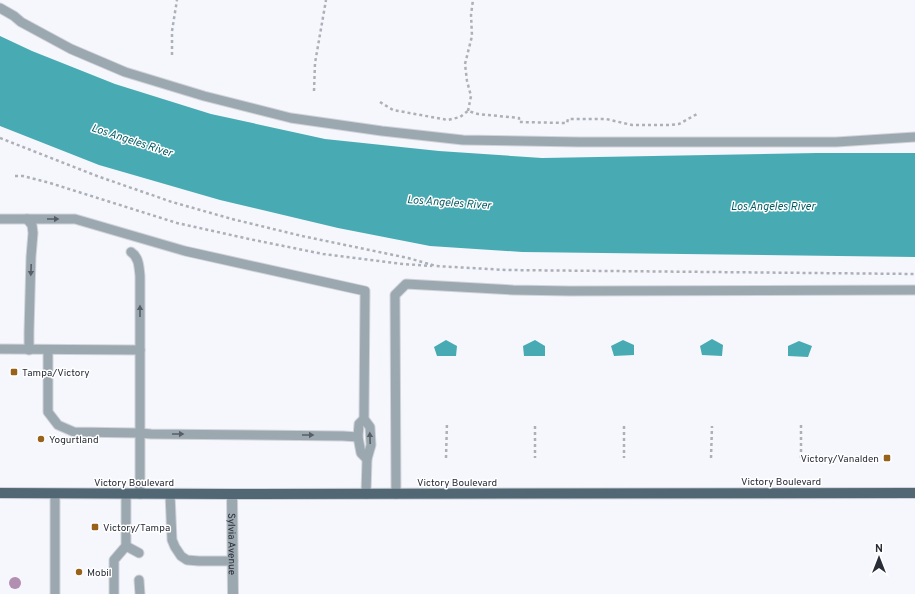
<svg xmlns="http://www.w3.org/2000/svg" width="915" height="594" viewBox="0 0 915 594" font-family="Overpass,sans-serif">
  <rect width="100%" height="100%" fill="#f5f7fd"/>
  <g fill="#48abb4">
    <path d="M0,36L32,51L115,84L211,114L325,139L439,151L542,158L817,153H915V257L522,252L430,246L338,228L220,200L99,165L0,126Z"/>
    <path d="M712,339L723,345L722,356L702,355L700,346Z"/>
    <path d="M446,340L457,346L456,356H437L434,347Z"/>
    <path d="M535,340L545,346V356H524L523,346Z"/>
    <path d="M623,340L634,345V355L614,356L611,346Z"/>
    <path d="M799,341L812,346L808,357L788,356V346Z"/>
  </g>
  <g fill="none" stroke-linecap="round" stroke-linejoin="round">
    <g stroke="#d0d3d9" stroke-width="11">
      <g id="lane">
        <path d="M0,8L14,16L21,22L71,49L125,72L204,96L291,118L382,131L463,140L579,142H836L915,137"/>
        <path d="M0,219H75L185,251L365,291L364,416V419L370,427L371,445L367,459L366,494"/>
        <path d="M27,219L32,225L33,233L31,257L29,332V350"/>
        <path d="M131,252C139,257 139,267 140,276V494"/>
        <path d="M0,349L140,350"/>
        <path d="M48,350V412L58,425L74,432L139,433L151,434L343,436L358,437"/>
        <path d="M364,419L359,424L358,437L361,453L367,459"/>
        <path d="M55,494V594"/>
        <path d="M170,494L172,540L175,547L181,556L187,560L199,561H233"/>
        <path d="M396,494L395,295L406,284L513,290L570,291L915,290"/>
        <path d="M126,546L139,553"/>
        <path d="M139,580L140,594"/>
        <path d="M114,594V560L126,546V494"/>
      </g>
    </g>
    <g stroke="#d0d3d9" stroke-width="12">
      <g id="street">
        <path id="s1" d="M232,494L233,594"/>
      </g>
    </g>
    <g stroke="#d0d3d9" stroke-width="12">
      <path id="primary" d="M0,493L232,494L915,493"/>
    </g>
    <g stroke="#adb0b7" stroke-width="2.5" stroke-dasharray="3 3" stroke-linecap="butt">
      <path d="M172,55V31L177,0"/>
      <path d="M314,91L315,63L326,0"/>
      <path d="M380,102L393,110L448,120L460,117L468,111L478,114L519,118V122L567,123L568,119H606L632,125H670L679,124L697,114"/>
      <path d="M468,111L471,96L467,81L465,64L472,36L471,15L473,0"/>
      <path d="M0,138L97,176L172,202L232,219L302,236L408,258L436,266L506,270L915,274"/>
      <path d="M15,176H23L50,183L177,223L249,239L323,254L403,264L432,266"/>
      <path d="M535,426V458"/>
      <path d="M624,426V458"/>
      <path d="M446,458L447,422"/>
      <path d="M711,458L712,426"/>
      <path d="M801,458V425"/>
    </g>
    <use href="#lane" stroke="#9ca8b0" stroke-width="9"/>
    <use href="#street" stroke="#9ca8b0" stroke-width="10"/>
    <use href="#primary" stroke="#516774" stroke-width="10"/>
  </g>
  <circle fill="#b28eb1" cx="15" cy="583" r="6"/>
  <defs><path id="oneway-solid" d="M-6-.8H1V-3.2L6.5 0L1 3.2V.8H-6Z"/></defs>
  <g fill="#575e67">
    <use href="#oneway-solid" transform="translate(53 219)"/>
    <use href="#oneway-solid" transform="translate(31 270) rotate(92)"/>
    <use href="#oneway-solid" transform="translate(140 311) rotate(-90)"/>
    <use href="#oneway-solid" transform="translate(178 434)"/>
    <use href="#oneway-solid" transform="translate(308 435)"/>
    <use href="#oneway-solid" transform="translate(370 438) rotate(-92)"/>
  </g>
  <g fill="#98621a" stroke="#fff" stroke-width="1.5">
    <rect x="10" y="368" width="8" height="8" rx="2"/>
    <circle cx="41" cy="439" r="4"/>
    <rect x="883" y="454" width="8" height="8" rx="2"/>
    <rect x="91" y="523" width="8" height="8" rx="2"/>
    <circle cx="79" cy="572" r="4"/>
  </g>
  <g text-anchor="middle" stroke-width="3" stroke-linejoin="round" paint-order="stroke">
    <g font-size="10" fill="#292d37" stroke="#fff" text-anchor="start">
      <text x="22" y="376">Tampa/Victory</text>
      <text x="49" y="443">Yogurtland</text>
      <text x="879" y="462" text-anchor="end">Victory/Vanalden</text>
      <text x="103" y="531">Victory/Tampa</text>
      <text x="87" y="576">Mobil</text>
    </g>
    <g font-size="10" fill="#292d37" stroke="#fff">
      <text x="781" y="485">Victory Boulevard</text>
      <text x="134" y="486">Victory Boulevard</text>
      <text x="457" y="486">Victory Boulevard</text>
      <text dy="4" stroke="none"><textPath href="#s1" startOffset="50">Sylvia Avenue</textPath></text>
    </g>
    <g font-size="11" font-style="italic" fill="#035c63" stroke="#fff">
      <text transform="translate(132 140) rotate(18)" y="4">Los Angeles River</text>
      <text transform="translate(449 202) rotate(4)" y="4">Los Angeles River</text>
      <text x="773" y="210">Los Angeles River</text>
    </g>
  </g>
  <g transform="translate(879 558)" stroke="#ffffff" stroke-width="3" paint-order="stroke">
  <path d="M0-3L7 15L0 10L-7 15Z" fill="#292d37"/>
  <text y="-6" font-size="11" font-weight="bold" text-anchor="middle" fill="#292d37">N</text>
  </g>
</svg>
